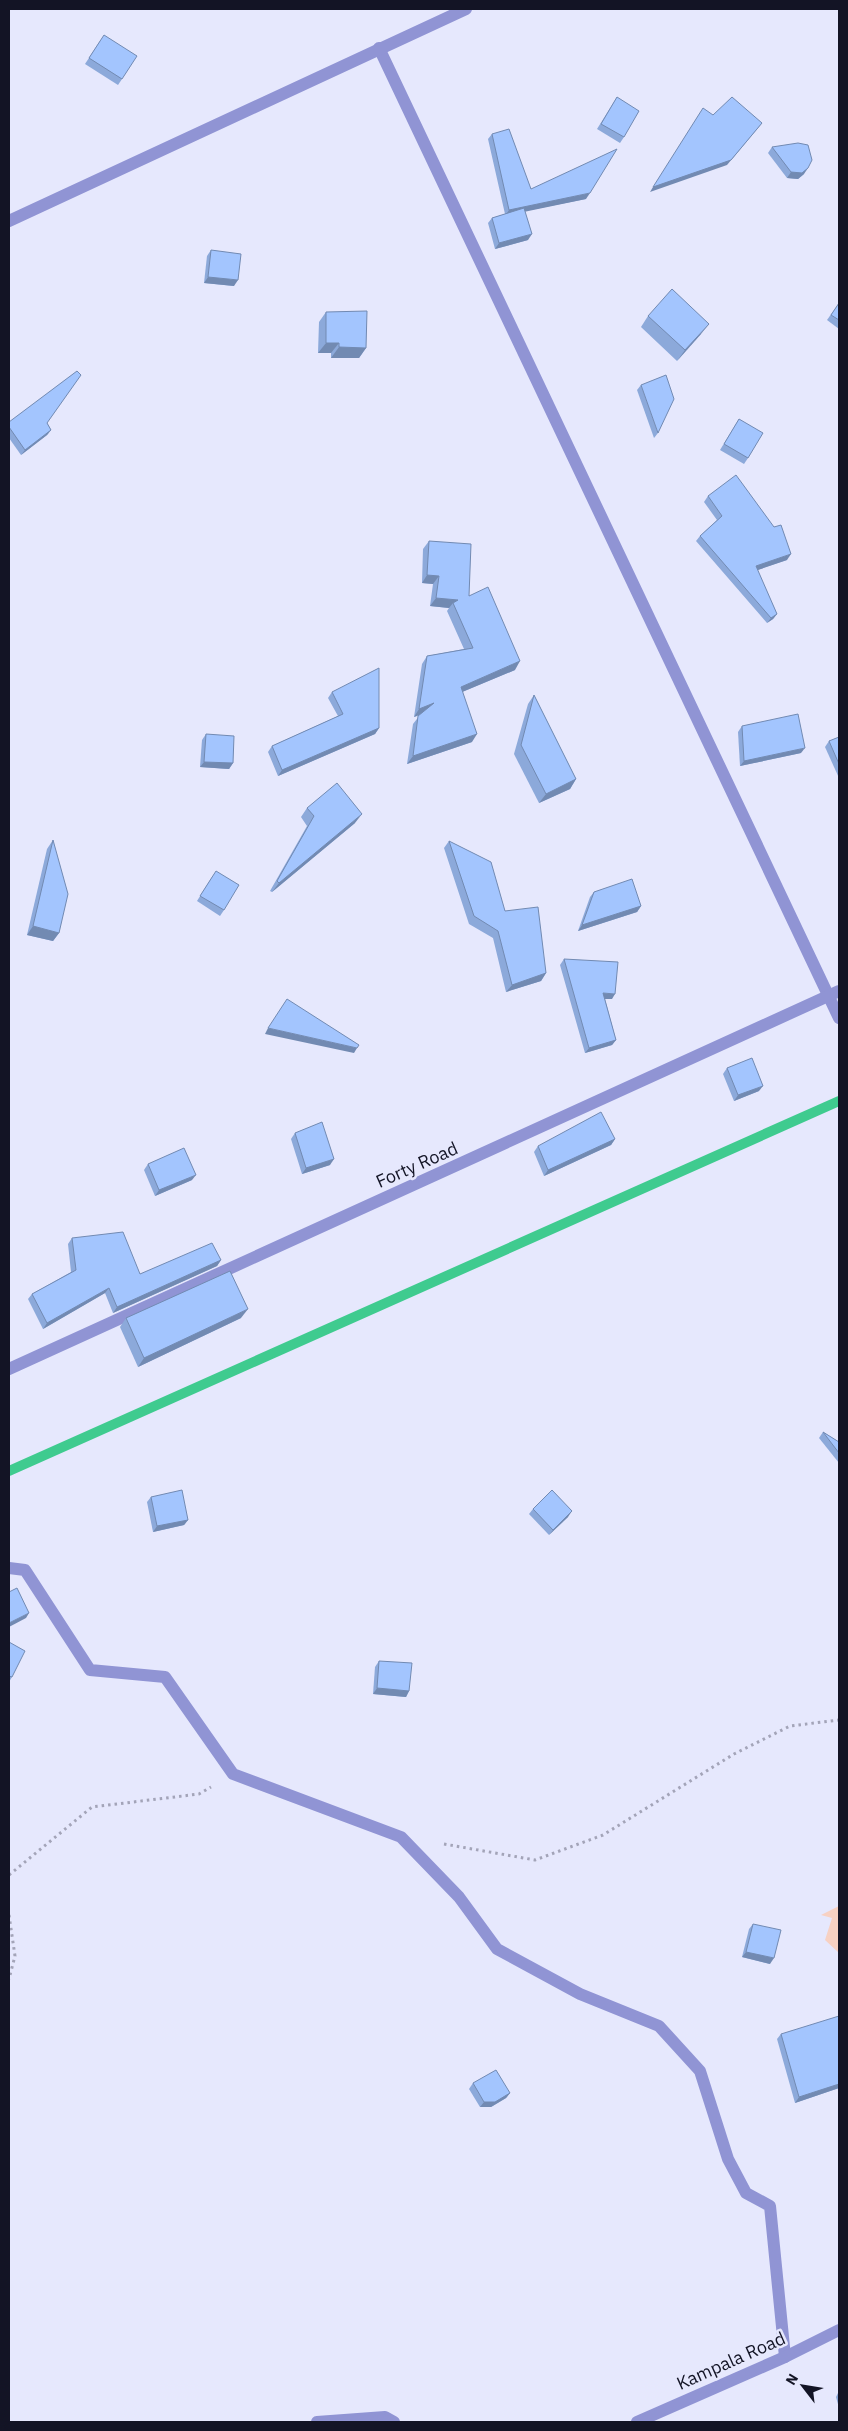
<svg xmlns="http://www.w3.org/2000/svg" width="848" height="2431" viewBox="0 0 848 2431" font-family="'IBM Plex Sans',sans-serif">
  <rect width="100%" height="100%" fill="#e6e8fd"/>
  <path fill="#f7d1c3" d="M839,1906V1953L825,1940L832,1918L821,1915Z"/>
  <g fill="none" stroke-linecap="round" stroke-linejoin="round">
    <path stroke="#3fcb8f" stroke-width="10" d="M9,1471L839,1101"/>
    <g stroke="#a3a4b8" stroke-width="3" stroke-dasharray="2.5 4" stroke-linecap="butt">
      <path d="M444,1844L535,1860L603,1835L734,1754L790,1726L839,1720"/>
      <path d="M9,1875L92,1807L199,1794L211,1787"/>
      <path d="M9,1915L15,1956L9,1979"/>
    </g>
    <g stroke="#9094d4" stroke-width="12">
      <path d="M379,48L839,1018"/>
      <path d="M9,221L466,9"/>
      <path d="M9,1369L839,991"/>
      <path d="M9,1568L25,1570L90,1670L165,1677L233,1774L401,1837L459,1897L497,1949L580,1994L659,2026L700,2071L728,2159L746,2193L770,2206L785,2357"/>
      <path d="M317,2422L385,2417L394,2422"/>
      <path d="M637,2422L785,2357L839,2330"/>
    </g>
  </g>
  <g fill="#8ca9da">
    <path d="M100,41L122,79L118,85L85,64Z"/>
    <path d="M617,97L624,137L620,143L597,129Z"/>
    <path d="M492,134L531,189L586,199L525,211L528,240L495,249L488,223L492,218L505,214L488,139Z"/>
    <path d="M772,147L804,174L798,179L787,178L768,153Z"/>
    <path d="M211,250L234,286L204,283L207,256Z"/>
    <path d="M839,303V329L827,320Z"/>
    <path d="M326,312L366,348L359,358H331V353H318L319,322Z"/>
    <path d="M648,316L701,334L677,361L641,327Z"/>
    <path d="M641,385L658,433L654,438L637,390Z"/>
    <path d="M739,419L748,458L744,464L720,450Z"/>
    <path d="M9,422L47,423L51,430L47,435L21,455L9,438Z"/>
    <path d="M708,496L787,560L757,570L777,614L773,619L767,623L696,541L700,536L717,520L704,502Z"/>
    <path d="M429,541L469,596L515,670L462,692L472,742L407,764L413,724L420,715L414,717L422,664L427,656L464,649L447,611L449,608L430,606L433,584L422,583L423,549Z"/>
    <path d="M332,692L379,728L375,734L278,776L268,752L272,746L338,716L328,698Z"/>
    <path d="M534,695L576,779L570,789L539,803L514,754L528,704Z"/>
    <path d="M742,726L801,753L740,766L738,732Z"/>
    <path d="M206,734L233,763L229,769L200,767L202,740Z"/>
    <path d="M839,737V778L825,747L829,741Z"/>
    <path d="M307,808L355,823L272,892L270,891L307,826L301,817Z"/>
    <path d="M53,840L59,933L53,941L27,935L47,849Z"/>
    <path d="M449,841L505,911L546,973L541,981L506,992L493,938L469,924L444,848Z"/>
    <path d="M212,877L224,910L220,916L197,901Z"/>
    <path d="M594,892L641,906L637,912L578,931L590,897Z"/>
    <path d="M564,959L612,999H605L616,1040L612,1045L585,1053L560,965Z"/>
    <path d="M727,1068L759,1091L734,1101L723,1074Z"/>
    <path d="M295,1133L330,1165L302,1174L291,1139Z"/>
    <path d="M615,1139L611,1145L544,1176L534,1152L538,1146Z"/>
    <path d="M148,1164L192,1180L155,1196L144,1170Z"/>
    <path d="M72,1238L140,1274L221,1260L217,1266L113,1313L105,1293L43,1329L28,1299L32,1294L71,1272L68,1244Z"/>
    <path d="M126,1318H241L138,1367L120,1327Z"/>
    <path d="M823,1432L839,1442V1463L819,1438Z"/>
    <path d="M151,1497L188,1520L184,1525L153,1532L147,1502Z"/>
    <path d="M533,1509L568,1517L549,1535L529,1514Z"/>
    <path d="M9,1642L12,1677L9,1682Z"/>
    <path d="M379,1661L409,1691L406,1697L373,1694L375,1667Z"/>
    <path d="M753,1924L770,1964L742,1957L749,1929Z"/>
    <path d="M781,2034L839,2088L795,2103L777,2039Z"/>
    <path d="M473,2083L510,2093L506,2098L491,2107H480L469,2089Z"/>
    <path d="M839,2391V2408L836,2397Z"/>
  </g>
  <g fill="#728ab2">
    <path d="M762,123L727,165L650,192L653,187Z"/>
    <path d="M808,168L804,174L798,179L787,178L791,172Z"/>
    <path d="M590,193L586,199L505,216L509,210Z"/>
    <path d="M532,234L528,240L495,249L499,243Z"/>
    <path d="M208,277L238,280L234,286L204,283Z"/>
    <path d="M709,324L701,334L677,361L685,350Z"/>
    <path d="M326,343H339L331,353H318Z"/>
    <path d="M339,347L366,348L359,358H331Z"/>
    <path d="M51,430L47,435L21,455L25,450Z"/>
    <path d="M791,554L787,560L752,572L756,566Z"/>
    <path d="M427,575L439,576L433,584L422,583Z"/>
    <path d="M436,598L458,600L453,603L449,608L430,606Z"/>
    <path d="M777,614L773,619L767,623L771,618Z"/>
    <path d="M520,661L515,670L455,695L461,687Z"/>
    <path d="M434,703L429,711L414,717L419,709Z"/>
    <path d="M379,728L375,734L278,776L282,770Z"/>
    <path d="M477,734L472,742L407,764L413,756Z"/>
    <path d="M805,748L801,753L740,766L744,761Z"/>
    <path d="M204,762L233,763L229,769L200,767Z"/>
    <path d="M576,779L570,789L539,803L546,794Z"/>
    <path d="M362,814L355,823L272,892L279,883Z"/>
    <path d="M641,906L637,912L578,931L582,925Z"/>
    <path d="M33,926L59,933L53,941L27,935Z"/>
    <path d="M546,973L541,981L506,992L512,985Z"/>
    <path d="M603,993L615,994L612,999H599Z"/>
    <path d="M268,1028L357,1048L354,1053L265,1034Z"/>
    <path d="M616,1040L612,1045L585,1053L589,1048Z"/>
    <path d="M763,1086L759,1091L734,1101L738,1095Z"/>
    <path d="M615,1139L611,1145L544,1176L548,1170Z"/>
    <path d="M334,1159L330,1165L302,1174L306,1168Z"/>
    <path d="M196,1175L192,1180L155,1196L159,1190Z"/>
    <path d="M221,1260L217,1266L113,1313L117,1307Z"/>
    <path d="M109,1288L105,1293L43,1329L47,1323Z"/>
    <path d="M248,1309L241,1318L138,1367L144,1358Z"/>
    <path d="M572,1511L568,1517L549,1535L553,1530Z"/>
    <path d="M188,1520L184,1525L153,1532L157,1526Z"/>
    <path d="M29,1613L26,1618L9,1627V1623Z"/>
    <path d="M377,1688L409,1691L406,1697L373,1694Z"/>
    <path d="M746,1952L774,1958L770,1964L742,1957Z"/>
    <path d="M839,2084V2088L795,2103L799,2097Z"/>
    <path d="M510,2093L506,2098L491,2107H480L484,2102Z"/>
  </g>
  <g fill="#a3c5fe" stroke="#728ab2">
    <path d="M104,35L137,56L122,79L89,58Z"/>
    <path d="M617,97L639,111L624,137L601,124Z"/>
    <path d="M732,97L762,123L731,160L653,187L703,108L713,115Z"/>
    <path d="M509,129L531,189L617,149L590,193L509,210L492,134Z"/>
    <path d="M798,143L808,145L812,160L808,168L802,173L791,172L772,147Z"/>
    <path d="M524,208L532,234L499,243L492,218Z"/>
    <path d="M211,250L241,254L238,280L208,277Z"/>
    <path d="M672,289L709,324L685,350L648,316Z"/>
    <path d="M839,303V320L831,315Z"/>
    <path d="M367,311L366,348L339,347V343H326V312Z"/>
    <path d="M77,371L81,375L47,423L51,430L25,450L9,427V422Z"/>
    <path d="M666,375L674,399L658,433L641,385Z"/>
    <path d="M739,419L763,433L748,458L724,444Z"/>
    <path d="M736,475L774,527L781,525L791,554L756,566L777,614L771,618L700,536L722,516L708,496Z"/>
    <path d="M429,541L471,544L469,596L488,587L520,661L461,687L477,734L413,756L418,716L434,703L419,709L427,656L473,648L453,603L458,600L436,598L439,576L427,575Z"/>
    <path d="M379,668V728L282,770L272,746L343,714L332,692Z"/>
    <path d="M534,695L576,779L546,794L521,745Z"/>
    <path d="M798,714L805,748L744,761L742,726Z"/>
    <path d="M206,734L234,736L233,763L204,762Z"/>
    <path d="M839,737V764L829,741Z"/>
    <path d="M337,783L362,814L279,883L277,881L314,816L307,808Z"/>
    <path d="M53,840L68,894L59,933L33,926Z"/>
    <path d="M449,841L491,862L505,911L538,907L546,973L512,985L498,931L474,916Z"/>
    <path d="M216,871L239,885L224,910L200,896Z"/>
    <path d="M632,879L641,906L582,925L594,892Z"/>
    <path d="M564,959L618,962L615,994L603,993L616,1040L589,1048Z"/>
    <path d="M287,999L359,1045L357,1048L268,1028Z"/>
    <path d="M752,1058L763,1086L738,1095L727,1068Z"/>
    <path d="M601,1112L615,1139L548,1170L538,1146Z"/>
    <path d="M322,1122L334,1159L306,1168L295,1133Z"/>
    <path d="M184,1148L196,1175L159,1190L148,1164Z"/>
    <path d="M123,1232L140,1274L212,1243L221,1260L117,1307L109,1288L47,1323L32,1294L76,1270L72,1238Z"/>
    <path d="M230,1271L248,1309L144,1358L126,1318Z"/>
    <path d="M823,1432L839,1442V1453Z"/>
    <path d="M182,1490L188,1520L157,1526L151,1497Z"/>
    <path d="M552,1490L572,1511L553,1530L533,1509Z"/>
    <path d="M17,1588L29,1613L9,1623V1592Z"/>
    <path d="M9,1642L25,1651L12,1677L9,1676Z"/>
    <path d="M379,1661L412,1663L409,1691L377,1688Z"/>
    <path d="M753,1924L781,1930L774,1958L746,1952Z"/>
    <path d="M839,2016V2084L799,2097L781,2034Z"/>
    <path d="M496,2070L510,2093L495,2102H484L473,2083Z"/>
  </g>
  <g text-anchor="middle" stroke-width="5" stroke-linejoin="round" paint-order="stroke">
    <g font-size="18" fill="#131425" stroke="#e6e8fd">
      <text transform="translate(417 1165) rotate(-24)" y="6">Forty Road</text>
      <text transform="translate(731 2361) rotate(-24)" y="6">Kampala Road</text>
    </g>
  </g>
  <rect width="848" height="2431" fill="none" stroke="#131425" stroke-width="20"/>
  <g transform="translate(803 2386) rotate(301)" stroke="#e6e8fd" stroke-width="4" paint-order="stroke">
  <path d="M0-4L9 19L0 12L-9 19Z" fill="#131425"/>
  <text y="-8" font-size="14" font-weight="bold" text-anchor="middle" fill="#131425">N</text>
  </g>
</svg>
